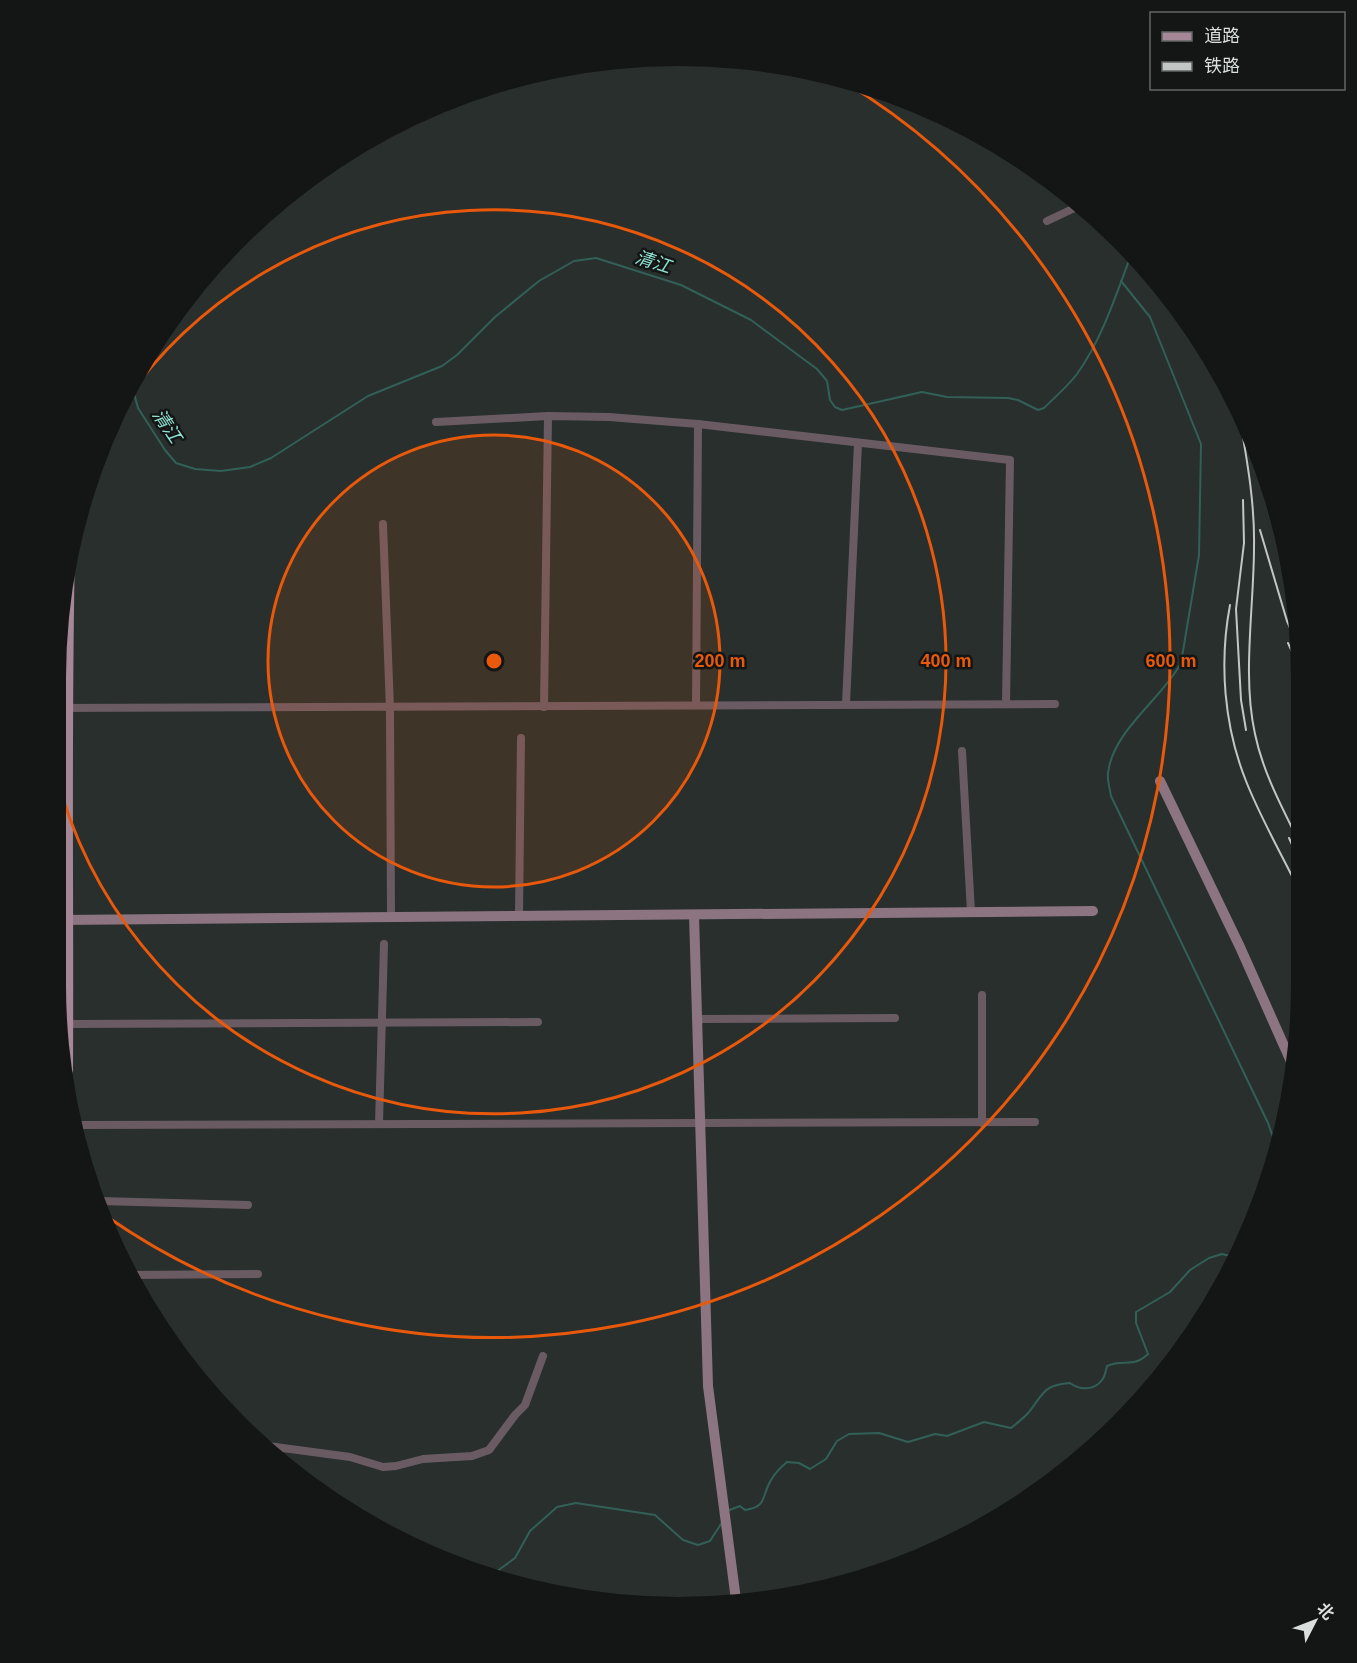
<svg xmlns="http://www.w3.org/2000/svg" width="1357" height="1663" viewBox="0 0 1357 1663" font-family="Helvetica,'Noto Sans SC',sans-serif">
  <rect width="100%" height="100%" fill="#282f2d"/>
  <g fill="none" stroke-linecap="round" stroke-linejoin="round">
    <g stroke="#326057" stroke-width="2">
      <path d="M1121,281L1150,317L1201,444L1199,555L1181,663C1162,699 1113,730 1108,773C1107,780 1110,789 1111,796L1268,1123L1278,1151"/>
      <path d="M132,386L138,408L165,450L176,463L195,469L221,471L250,467L271,458L368,396L442,366L457,355L495,317L539,281L574,261L596,258L681,285L751,320L817,369L827,381L830,400L835,407L842,410L922,392L947,397L1008,398L1018,400L1038,410L1044,408C1055,397 1068,386 1077,374C1102,339 1116,295 1131,255"/>
      <path d="M727,1511L740,1506L745,1510C768,1507 761,1496 771,1480C775,1473 781,1467 787,1462L799,1463L810,1469L826,1459L837,1441L849,1434L879,1433L908,1442L935,1434L947,1436L984,1422L1011,1428C1017,1423 1024,1418 1029,1412C1044,1393 1043,1385 1070,1383C1079,1390 1094,1391 1102,1380C1105,1377 1106,1370 1107,1366C1124,1358 1132,1369 1148,1354L1136,1323V1312L1170,1292L1190,1270L1209,1258L1222,1254L1238,1258"/>
      <path d="M489,1577L515,1558L530,1531L557,1507L576,1503L655,1515L683,1540L698,1545L710,1541L721,1524"/>
    </g>
    <g stroke="#6a5b63" stroke-width="8">
      <path d="M1047,221L1081,205"/>
      <path d="M436,422L548,416L609,417L698,424L1010,460L1006,704"/>
      <path d="M383,524L390,709L391,917"/>
      <path d="M1287,566L1289,571"/>
      <path d="M846,704L858,443"/>
      <path d="M696,705L698,424"/>
      <path d="M544,707L548,416"/>
      <path d="M57,708C389,709 722,704 1055,704"/>
      <path d="M962,751L971,912"/>
      <path d="M519,916L521,738"/>
      <path d="M697,1019L895,1018"/>
      <path d="M67,1024L538,1022"/>
      <path d="M982,1123V995"/>
      <path d="M379,1124L384,944"/>
      <path d="M74,1125L1035,1122"/>
      <path d="M100,1201L248,1205"/>
      <path d="M130,1275L258,1274"/>
      <path d="M268,1446L350,1457L383,1467L396,1466L423,1459L472,1456L489,1450L515,1415L525,1405L543,1356"/>
    </g>
    <g stroke="#8c7481" stroke-width="10">
      <path d="M1160,781L1240,947L1293,1066"/>
      <path d="M694,915L708,1386L736,1600"/>
      <path d="M59,920L1093,911"/>
    </g>
    <g stroke="#a68798" stroke-width="12">
      <path d="M56,845L57,997"/>
      <path d="M67,1070C68,898 65,726 69,553"/>
    </g>
    <g stroke="#c2c7c6" stroke-width="2">
      <path d="M1237,402C1245,450 1255,498 1254,547C1254,607 1242,676 1255,734C1263,773 1283,809 1300,844"/>
      <path d="M1243,500L1244,543L1236,609L1241,700L1246,730"/>
      <path d="M1260,530L1287,621L1300,651"/>
      <path d="M1230,605C1219,663 1224,726 1246,781C1261,819 1282,855 1300,892"/>
      <path d="M1288,643L1300,669"/>
      <path d="M1289,838L1300,862"/>
    </g>
  </g>
  <circle cx="494" cy="661" r="226" fill="#e8590c" fill-opacity=".12"/>
  <g fill="none" stroke="#e8590c" stroke-width="3">
    <circle cx="494" cy="661" r="226"/>
    <path d="M124 402A452 452 0 1 1 56 774"/>
    <path d="M843 81A677 677 0 1 1 106 1216"/>
  </g>
  <g text-anchor="middle" stroke-width="5" stroke-linejoin="round" paint-order="stroke">
    <g font-size="18" font-style="italic" fill="#8fe0d1" stroke="#131615">
      <text transform="translate(653 262) rotate(18)" y="6">清江</text>
      <text transform="translate(167 426) rotate(56)" y="6">清江</text>
    </g>
  </g>
  <path d="M0 0H1357V1663H0ZM678 66H679A612 612 0 0 1 1291 678V985A612 612 0 0 1 679 1597H678A612 612 0 0 1 66 985V678A612 612 0 0 1 678 66Z" fill="#131615" fill-rule="evenodd"/>
  <circle cx="494" cy="661" r="9" fill="#e8590c" stroke="#131615" stroke-width="3"/>
  <g font-size="18" text-anchor="middle" font-weight="bold" fill="#e8590c" stroke="#131615" stroke-width="5" stroke-linejoin="round" paint-order="stroke">
    <text x="720" y="667">200 m</text>
    <text x="946" y="667">400 m</text>
    <text x="1171" y="667">600 m</text>
  </g>
  <rect x="1150" y="12" width="195" height="78" fill="#131615" stroke="#636665" stroke-width="1.5"/>
  <rect x="1162" y="32" width="30" height="9" fill="#a68798" stroke="#636665" stroke-width="1.5"/>
  <text x="1204" y="42" font-size="18" fill="#dadfde">道路</text>
  <rect x="1162" y="62" width="30" height="9" fill="#c2c7c6" stroke="#636665" stroke-width="1.5"/>
  <text x="1204" y="72" font-size="18" fill="#dadfde">铁路</text>
  <g transform="translate(1315 1621) rotate(48)" stroke="#131615" stroke-width="4.5" paint-order="stroke">
  <path d="M0-4.5L10 22L0 15L-10 22Z" fill="#dadfde"/>
  <text y="-9" font-size="16" font-weight="bold" text-anchor="middle" fill="#dadfde">北</text>
  </g>
</svg>
